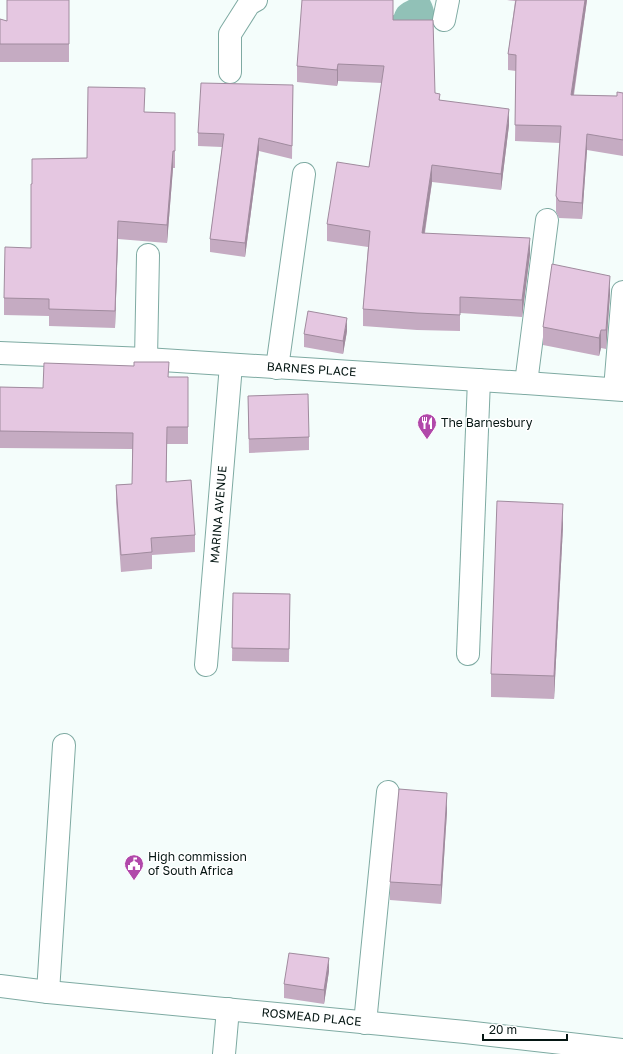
<svg xmlns="http://www.w3.org/2000/svg" width="623" height="1054" viewBox="0 0 623 1054" font-family="'Golos Text',sans-serif">
  <rect width="100%" height="100%" fill="#f4fdfb"/>
  <path fill="#91c1b7" d="M409,0H430C435,10 436,16 431,26L367,18L394,15C397,6 401,4 409,0Z"/>
  <g fill="none" stroke-linecap="round" stroke-linejoin="round">
    <g stroke="#7eaaa2" stroke-width="24">
      <g id="minor">
        <path d="M444,20L448,0"/>
        <path d="M230,72V34L249,4L256,0"/>
        <path id="s1" d="M0,353L146,359L526,383L623,390"/>
        <path d="M146,359L148,255"/>
        <path d="M277,368L304,174"/>
        <path d="M526,383L547,220"/>
        <path d="M615,389L623,292"/>
        <path d="M468,654L479,380"/>
        <path id="s2" d="M206,665L231,365"/>
        <path id="s3" d="M0,986L48,992L465,1032L623,1050"/>
        <path d="M48,992L64,745"/>
        <path d="M365,1023L388,792"/>
        <path d="M224,1054L228,1009"/>
      </g>
    </g>
    <use href="#minor" stroke="#fff" stroke-width="22"/>
  </g>
  <g fill="#c5abc2">
    <path d="M69,0V62H0V19L7,21Z"/>
    <path d="M507,0H587L574,95L617,96L623,93V156L587,150L582,219L559,218L556,212V196L560,143L515,141L516,71L508,70V54L515,1Z"/>
    <path d="M393,20L435,93L440,100L509,125L501,190L432,182L425,233L530,254L522,317L460,313V331L417,330L363,326V309L368,247L327,241V224L369,167L382,83L338,81L337,86L297,82V66Z"/>
    <path d="M293,85L292,159L259,151L245,257L210,252V239L222,147L198,146V133Z"/>
    <path d="M145,112L175,113V168H173L167,243L118,239L115,328L49,326V316L4,315V298L31,248L32,184L87,158Z"/>
    <path d="M610,294L606,349L601,348L599,356L543,345V327Z"/>
    <path d="M347,331L343,354L304,347V334Z"/>
    <path d="M169,377H188V444H167L166,482L195,535V552L152,555V569L121,572L116,502V485L132,484V449L0,448V387L43,388Z"/>
    <path d="M248,396L309,437V450L249,453Z"/>
    <path d="M563,526L554,699L491,697V674Z"/>
    <path d="M233,593L290,594L289,662L232,661Z"/>
    <path d="M447,811L441,904L390,900V882Z"/>
    <path d="M329,971L324,1004L284,998V984Z"/>
  </g>
  <g fill="#a08b9e">
    <path d="M585,0H587L571,111V95Z"/>
    <path d="M338,64V81L337,86V70Z"/>
    <path d="M509,109V125L501,190V174Z"/>
    <path d="M587,134V150L582,219V203Z"/>
    <path d="M259,138V151L245,257V243Z"/>
    <path d="M173,151V168L167,243V225Z"/>
    <path d="M432,165V182L422,249V233Z"/>
    <path d="M118,221V239L115,328V311Z"/>
    <path d="M530,238V254L522,317V300Z"/>
    <path d="M610,276V294L606,349V330Z"/>
    <path d="M347,318V331L343,354V341Z"/>
    <path d="M601,330V348L599,356V338Z"/>
    <path d="M167,427V444L166,498V482Z"/>
    <path d="M563,504V526L554,699V676Z"/>
    <path d="M447,793V811L441,904V885Z"/>
    <path d="M329,958V971L324,1004V990Z"/>
  </g>
  <g fill="#e5c7e1" stroke="#a08b9e">
    <path d="M7,0H69V44H0V19L7,21Z"/>
    <path d="M302,0H393V20H433L435,93L440,94L439,100L509,109L501,174L432,165L422,233L530,238L522,300L460,297V315L417,313L363,309L370,231L327,224L337,162L369,167L384,66L338,64L337,70L297,66Z"/>
    <path d="M516,0H585L571,95L617,96V92L623,93V140L587,134L582,203L559,201L556,196L561,126L515,125L516,55L508,54Z"/>
    <path d="M201,83L293,85L292,146L259,138L245,243L210,239L224,134L198,133Z"/>
    <path d="M88,87L145,88L144,112L175,113V151H173L167,225L118,221L115,311L49,309V299L4,298L5,247L31,248V184H32V159L87,158Z"/>
    <path d="M552,264L610,276L606,330H601L599,338L543,327Z"/>
    <path d="M308,311L347,318L343,341L304,334Z"/>
    <path d="M134,362H169L168,377H188V427H167L166,482L191,480L195,535L151,538L152,552L121,555L116,485L132,484L133,433L0,431V387L43,388L44,363L134,366Z"/>
    <path d="M308,394L309,437L249,439L248,396Z"/>
    <path d="M497,501L563,504L554,676L491,674Z"/>
    <path d="M233,593L290,594L289,649L232,648Z"/>
    <path d="M399,789L447,793L441,885L390,882Z"/>
    <path d="M289,953L329,958L324,990L284,984Z"/>
  </g>
  <defs>
    <g id="restaurant-pin" transform="scale(1)"><path d="M0 17L-7.5 6A9.5 9.5 0 1 1 7.5 6Z" fill="#b148aa" stroke="#fff"/><path d="M-5-6h1v4h1v-4h1v4h1v-4h1v5L-1.5 .5V6h-2V.5L-5-1ZM5-6V6H3V1.5H1.5Q1.5-4 5-6Z" fill="#fff"/></g>
    <g id="civic-pin" transform="scale(1)"><path d="M0 17L-7.5 6A9.5 9.5 0 1 1 7.5 6Z" fill="#b148aa" stroke="#fff"/><path d="M-.6-6.5H3V-4.5H.6V-3L4-1V1h2V6H-6V1h2V-1L-.6-3ZM-1.2 2.5V6h2.4V2.5Z" fill="#fff"/></g>
  </defs>
  <g fill-rule="evenodd">
    <use href="#restaurant-pin" x="427" y="423"/>
    <use href="#civic-pin" x="134" y="864"/>
  </g>
  <g text-anchor="middle" stroke-width="3" stroke-linejoin="round" paint-order="stroke">
    <g font-size="12" fill="#051613" stroke="#fff">
      <text dy="4" stroke="none"><textPath href="#s1" startOffset="312">BARNES PLACE</textPath></text>
      <text dy="4" stroke="none"><textPath href="#s2" startOffset="151">MARINA AVENUE</textPath></text>
      <text dy="4" stroke="none"><textPath href="#s3" startOffset="313">ROSMEAD PLACE</textPath></text>
    </g>
    <g font-size="12" fill="#051613" stroke="#fff" text-anchor="start">
      <text x="441" y="427">The Barnesbury</text>
      <text x="148" y="861">High commission<tspan x="148" dy="14">of South Africa</tspan></text>
    </g>
  </g>
  <path d="M483 1034v6h84v-6" fill="none" stroke="#051613" stroke-width="2"/>
  <text x="489" y="1034" font-size="12" fill="#051613" stroke="#ffffff" stroke-width="3" paint-order="stroke">20 m</text>
</svg>
